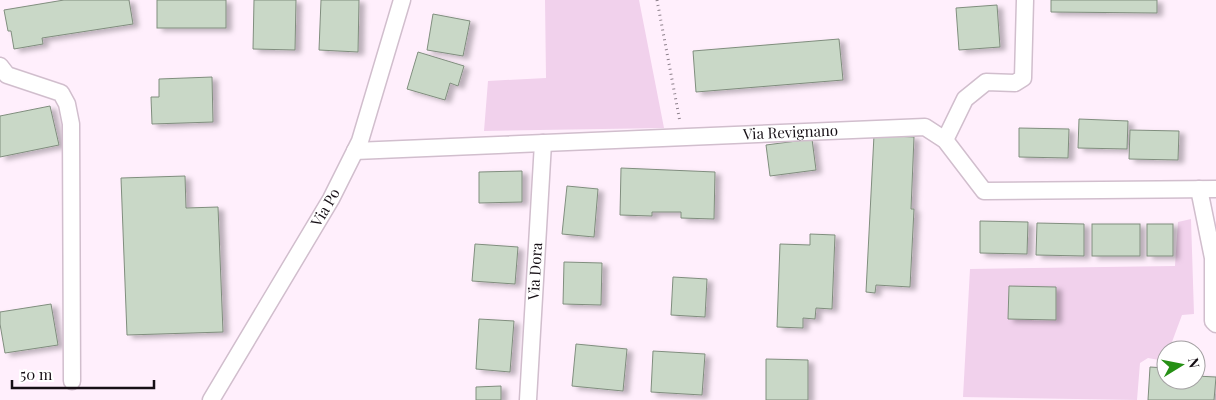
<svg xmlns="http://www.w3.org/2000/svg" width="1216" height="400" viewBox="0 0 1216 400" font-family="'Playfair Display',serif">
  <defs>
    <filter id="shadow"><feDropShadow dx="5.5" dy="3" stdDeviation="2.5" flood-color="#0004"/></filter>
  </defs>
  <rect width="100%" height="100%" fill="#ffeffc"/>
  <g fill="#f1d1ec">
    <path d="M545,0H639L664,128L484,131L488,81L546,78Z"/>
    <path d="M1191,219L1194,314L1182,315L1169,350H1166V354L1159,360L1148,358L1140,363L1137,400L963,397L970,269L1175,266L1178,222Z"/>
  </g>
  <g fill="#c9d8c7" stroke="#808e7e" filter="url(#shadow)">
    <path d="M64,0H129L133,24L42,38L43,44L14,49L11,31H8L4,10Z"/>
    <rect x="157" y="0" width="69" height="28"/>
    <path d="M254,0H296L295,50L253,49Z"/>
    <path d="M321,0H359L358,52L319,50Z"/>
    <path d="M1051,0H1157V13L1051,12Z"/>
    <path d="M997,5L1000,47L959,50L956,8Z"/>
    <path d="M433,14L470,21L463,56L427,50Z"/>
    <path d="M839,39L843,80L696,92L693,51Z"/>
    <path d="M418,52L464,66L458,86L450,83L445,100L407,89Z"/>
    <path d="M212,77L213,122L152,124L151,97H159V79Z"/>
    <path d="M50,106L59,145L0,157V116Z"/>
    <path d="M1079,119L1128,121L1127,149L1078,148Z"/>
    <path d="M1019,128L1069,129L1068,158L1019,157Z"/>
    <path d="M1130,130L1179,131L1178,160L1129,159Z"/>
    <path d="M874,135L914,137L911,209H914L910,287L876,285L875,293L866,292Z"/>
    <path d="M812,139L816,170L770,176L766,145Z"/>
    <path d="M621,168L715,172L714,219L681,218V212H652V216L620,215Z"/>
    <path d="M522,171V202L479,203V172Z"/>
    <path d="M185,176L186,208L218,207L223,332L127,335L121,178Z"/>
    <path d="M567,186L598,189L594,237L562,234Z"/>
    <path d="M980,221L1028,222L1027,254L980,253Z"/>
    <path d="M1037,223L1084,224V256L1036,255Z"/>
    <rect x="1092" y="224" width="48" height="32"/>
    <rect x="1147" y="224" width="26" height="32"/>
    <path d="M810,234L835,235L832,309L816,308L815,319L803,318V328L777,327L780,244L810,245Z"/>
    <path d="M475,244L518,247L515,284L472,281Z"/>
    <path d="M564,262L602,263L601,305L563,304Z"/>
    <path d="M673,277L707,279L705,317L671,315Z"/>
    <path d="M1009,286L1056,287V320L1008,319Z"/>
    <path d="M51,304L58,345L5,353L0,324V312Z"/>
    <path d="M479,319L514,321L510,372L476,369Z"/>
    <path d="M576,344L627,349L623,391L572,386Z"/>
    <path d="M653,351L705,354L702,395L651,392Z"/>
    <path d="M766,359L808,360V400H766Z"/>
    <path d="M1150,367L1166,368V380H1196V376L1216,377L1214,400H1148Z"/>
    <path d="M501,386V400H476V387Z"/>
  </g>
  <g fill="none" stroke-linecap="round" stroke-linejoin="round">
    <g stroke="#d1becd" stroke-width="19">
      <g id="street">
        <path d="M0,66L7,75L61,93L67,104L71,124L72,381"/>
        <path d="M945,140L965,99L986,82L1015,83L1023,78L1025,0"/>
        <path id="s1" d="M355,151L925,127L945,140L984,191L1216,189"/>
        <path d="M1199,189L1213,258V321L1216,324"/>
        <path id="s2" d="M211,400L331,199L360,141L402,0"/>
        <path id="s3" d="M528,400L543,143"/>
      </g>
    </g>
    <path stroke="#8d818b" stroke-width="3" stroke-dasharray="1 4" stroke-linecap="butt" d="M657,0L680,122"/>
    <use href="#street" stroke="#fff" stroke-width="16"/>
  </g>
  <g text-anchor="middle" stroke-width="4.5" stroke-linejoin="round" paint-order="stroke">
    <g font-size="15" fill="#160f15" stroke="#fff">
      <text dy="5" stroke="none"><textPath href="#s1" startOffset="436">Via Revignano</textPath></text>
      <text dy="5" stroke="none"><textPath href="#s2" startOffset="224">Via Po</textPath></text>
      <text dy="5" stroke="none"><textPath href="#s3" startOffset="129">Via Dora</textPath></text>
    </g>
  </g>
  <g transform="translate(1181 365) rotate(80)"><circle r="24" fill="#ffffff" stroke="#a29fa1"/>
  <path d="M0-4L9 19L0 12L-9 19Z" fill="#269015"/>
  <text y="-8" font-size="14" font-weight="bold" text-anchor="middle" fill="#160f15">N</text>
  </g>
  <path d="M12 380v8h142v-8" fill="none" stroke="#160f15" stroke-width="2.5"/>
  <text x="20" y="380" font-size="15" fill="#160f15" stroke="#ffffff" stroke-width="4" paint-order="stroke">50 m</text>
</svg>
